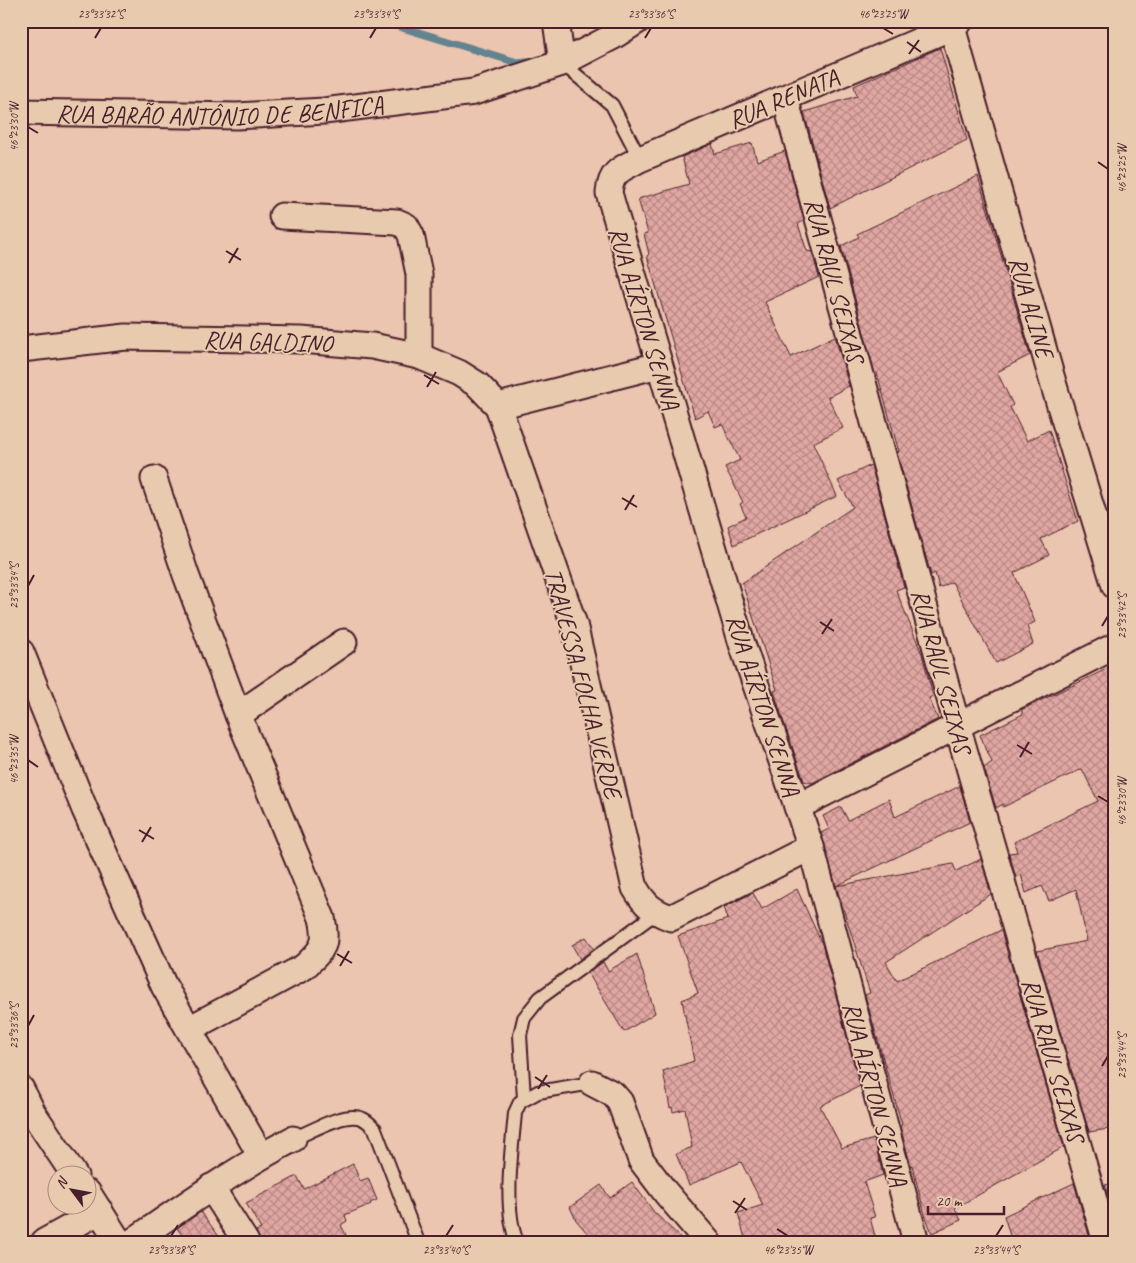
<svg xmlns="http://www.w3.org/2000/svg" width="1136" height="1263" viewBox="0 0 1136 1263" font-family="Caveat,sans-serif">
  <defs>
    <pattern id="building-cross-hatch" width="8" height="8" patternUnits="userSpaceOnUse" patternTransform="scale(1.25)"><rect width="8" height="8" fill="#e0a7a2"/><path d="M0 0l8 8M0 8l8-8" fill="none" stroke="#b88784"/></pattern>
  </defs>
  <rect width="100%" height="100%" fill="#ebc5af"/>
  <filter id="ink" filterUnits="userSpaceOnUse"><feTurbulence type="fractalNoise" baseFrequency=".02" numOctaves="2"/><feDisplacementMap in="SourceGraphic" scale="10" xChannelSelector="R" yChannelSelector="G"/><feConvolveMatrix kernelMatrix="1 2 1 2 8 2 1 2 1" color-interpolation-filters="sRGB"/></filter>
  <g filter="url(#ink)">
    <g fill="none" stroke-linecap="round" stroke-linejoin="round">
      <g stroke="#64838f" stroke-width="8">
        <path d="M381,21L519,63L533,62"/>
        <path d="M642,30L655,21"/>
      </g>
    </g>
    <g fill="url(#building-cross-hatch)" stroke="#4a1f2b">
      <path d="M940,48L967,140L830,208L804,112L857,96L854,86Z"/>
      <path d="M752,143L757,161L785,151L804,221L798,224L807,251L812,252L819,277L765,302L791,357L835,336L849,386L828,397L843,428L813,443L837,496L734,545L728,526L746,517L740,504L743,502L725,467L740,460L722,424L715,427L708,411L695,418L647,256L649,254L644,234L648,233L638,199L689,184L682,157L712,144L715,154Z"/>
      <path d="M978,176L1030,355L997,372L1013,405L1010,407L1027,441L1049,430L1078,521L1041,539L1049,555L1014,573L1035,622L1027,626L1033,644L996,663L952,582L939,588L935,573L931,575L897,453L899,452L877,373L875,374L841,246L859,237L857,234Z"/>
      <path d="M871,465L904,587L896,590L922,654L933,696L929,698L938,719L812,783L804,781L783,720L774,691L777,690L742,583L853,507L838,481Z"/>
      <path d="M1115,665V1128L1089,1132L1037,951L1087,941L1076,889L1049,901L1042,886L1026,893L1021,874L1016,878L1009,853L1017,852L1014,842L1098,801L1082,769L1003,807V804L996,808L984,768L992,762L980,735L1023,714L1021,710Z"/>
      <path d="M960,786L970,822L836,886L821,833L829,829L823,816L841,807L848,820L889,799L895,817Z"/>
      <path d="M981,859L991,894L886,962L897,981L1001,930L1064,1147L955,1208L961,1220L932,1233L925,1215L912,1165L911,1166L900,1126L902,1125L865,995L870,993L836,886L953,864L956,871Z"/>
      <path d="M797,889L822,944L860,1086L820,1106L842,1148L874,1139L883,1175L864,1182L875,1217L870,1218L875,1236L856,1242H746L738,1213L763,1205L741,1162L689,1185L676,1154L692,1147L685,1109L673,1112L672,1107L670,1108L663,1071L694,1061L682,1000L698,993L678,936L728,919L724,907L753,893L762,909Z"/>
      <path d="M586,937L594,949L580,959L572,945Z"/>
      <path d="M637,954L655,1013L624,1032L588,973L603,962L608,971Z"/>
      <path d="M353,1164L360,1181L368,1178L377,1200L370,1203L371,1204L345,1215L347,1221L341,1225L346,1235L334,1242H260L256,1231L261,1229L246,1203L297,1176L304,1189Z"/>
      <path d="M632,1182L654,1212L685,1242H595L576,1220L570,1207L601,1185L610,1198Z"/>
      <path d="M1074,1183L1091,1242H1012L1004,1216Z"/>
      <path d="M1115,1183V1220L1105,1185Z"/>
      <path d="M201,1212L223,1242H187L177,1228Z"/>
    </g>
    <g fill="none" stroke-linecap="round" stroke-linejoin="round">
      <g stroke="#4a1f2b" stroke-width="16">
        <g id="lane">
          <path d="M562,63L612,105L640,159"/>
          <path d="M524,1098L520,1035L524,1018L540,998L656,913"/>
          <path d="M293,1139C310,1132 346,1110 363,1119C368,1121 372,1126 375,1129L418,1242"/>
          <path d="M517,1242C503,1208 512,1149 515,1113L520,1102L538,1092L592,1083"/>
        </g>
      </g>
      <g stroke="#4a1f2b" stroke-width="29">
        <g id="street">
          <path d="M556,21L562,63"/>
          <path d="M952,27L1054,386L1115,586"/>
          <path d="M785,98L957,725L1106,1242"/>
          <path id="s1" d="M21,112L237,116L324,111L474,92L562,63L612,37L637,21"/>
          <path d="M282,216L397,222L406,226L411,235L419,274V356"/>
          <path d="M21,349L126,337L301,340L372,346L419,356L459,373L478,385L498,406L574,624L635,888C645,905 652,911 671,918L811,847"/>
          <path d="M498,406L659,365"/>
          <path d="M154,479L186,575L238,715L322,918C328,945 323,949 304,967L189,1029"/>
          <path d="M21,652L85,810L164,986L261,1156"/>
          <path d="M238,715L344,642"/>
          <path d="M797,807L1115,646"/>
          <path d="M592,1083L613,1094L620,1102L641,1160L666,1193L708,1242"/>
          <path d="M21,1089L33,1113L75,1176"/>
          <path d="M211,1187L246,1242"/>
          <path d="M88,1193L119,1242"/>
          <path d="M44,1242L100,1211"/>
          <path d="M132,1242C185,1205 236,1169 293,1139"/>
          <path d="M916,1242L811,847L742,644L609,193C611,171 621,169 640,159L952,27L960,21"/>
        </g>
      </g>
      <use href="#lane" stroke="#e8cbaf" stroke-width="12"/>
      <use href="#street" stroke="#e8cbaf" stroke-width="25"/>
    </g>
  </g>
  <path fill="none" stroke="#4a1f2b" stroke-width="2" d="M883,28L893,34M95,38L101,28M370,38L376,28M645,38L651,28M907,42L921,52M909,54L919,40M28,127L38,133M1098,162L1108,169M226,251L241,260M229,263L238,248M424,375L439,384M427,387L436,372M622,498L637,507M625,510L634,495M28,586L34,575M820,622L834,631M1102,626L1108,616M822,634L832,619M1017,745L1032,754M1020,757L1029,742M28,760L38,767M1098,796L1108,802M139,830L154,839M142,842L151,827M337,954L352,963M340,966L349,951M28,1026L34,1015M1102,1066L1108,1056M535,1077L550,1087M538,1089L547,1075M733,1201L747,1210M735,1213L745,1198M777,1229L788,1236M171,1236L178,1225M446,1236L453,1225M996,1236L1003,1225"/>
  <g text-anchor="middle" stroke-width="4" stroke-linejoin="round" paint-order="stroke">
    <g font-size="25" fill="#4a1f2b" stroke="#e8cbaf">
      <text transform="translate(783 98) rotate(-23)" y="9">RUA RENATA</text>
      <text dy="9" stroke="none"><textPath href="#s1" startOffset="199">RUA BARÃO ANTÔNIO DE BENFICA</textPath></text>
      <text transform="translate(835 280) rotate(75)" y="9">RUA RAUL SEIXAS</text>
      <text transform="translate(1032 307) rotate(74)" y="9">RUA ALINE</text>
      <text transform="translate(645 318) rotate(73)" y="9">RUA AÍRTON SENNA</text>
      <text transform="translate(268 341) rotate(2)" y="9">RUA GALDINO</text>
      <text transform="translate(942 671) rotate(75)" y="9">RUA RAUL SEIXAS</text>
      <text transform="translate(584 683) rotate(75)" y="9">TRAVESSA FOLHA VERDE</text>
      <text transform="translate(764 705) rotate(72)" y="9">RUA AÍRTON SENNA</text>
      <text transform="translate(1054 1060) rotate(74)" y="9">RUA RAUL SEIXAS</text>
      <text transform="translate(876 1094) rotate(75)" y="9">RUA AÍRTON SENNA</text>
    </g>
  </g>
  <rect width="1136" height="1263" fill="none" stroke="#e8cbaf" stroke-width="55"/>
  <g transform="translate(72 1190) rotate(302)"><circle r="24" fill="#e8cbaf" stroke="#a9867a"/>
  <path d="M0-4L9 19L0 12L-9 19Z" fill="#4a1f2b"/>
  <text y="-8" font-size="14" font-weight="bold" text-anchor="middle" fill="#4a1f2b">N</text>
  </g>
  <path d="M928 1206v8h76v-8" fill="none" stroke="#4a1f2b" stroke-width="2.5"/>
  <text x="936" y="1206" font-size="15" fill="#4a1f2b" stroke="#e8cbaf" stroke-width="4" paint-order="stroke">20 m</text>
  <rect x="28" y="28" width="1080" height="1208" fill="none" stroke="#4a1f2b" stroke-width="2"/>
  <g font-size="12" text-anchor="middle" fill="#4a1f2b">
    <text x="101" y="18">23°33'32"S</text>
    <text x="376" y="18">23°33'34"S</text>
    <text x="651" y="18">23°33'36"S</text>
    <text x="883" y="18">46°23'25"W</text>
    <text transform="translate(14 127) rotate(-90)" y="4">46°23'30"W</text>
    <text transform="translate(1122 169) rotate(-90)" y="4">46°23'25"W</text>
    <text transform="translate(14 586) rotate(-90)" y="4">23°33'34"S</text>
    <text transform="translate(1122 616) rotate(-90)" y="4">23°33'42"S</text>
    <text transform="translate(14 760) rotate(-90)" y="4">46°23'35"W</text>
    <text transform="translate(1122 802) rotate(-90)" y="4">46°23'30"W</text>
    <text transform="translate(14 1026) rotate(-90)" y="4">23°33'36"S</text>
    <text transform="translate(1122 1056) rotate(-90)" y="4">23°33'44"S</text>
    <text x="171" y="1254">23°33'38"S</text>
    <text x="446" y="1254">23°33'40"S</text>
    <text x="788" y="1254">46°23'35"W</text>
    <text x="996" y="1254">23°33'44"S</text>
  </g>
</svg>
